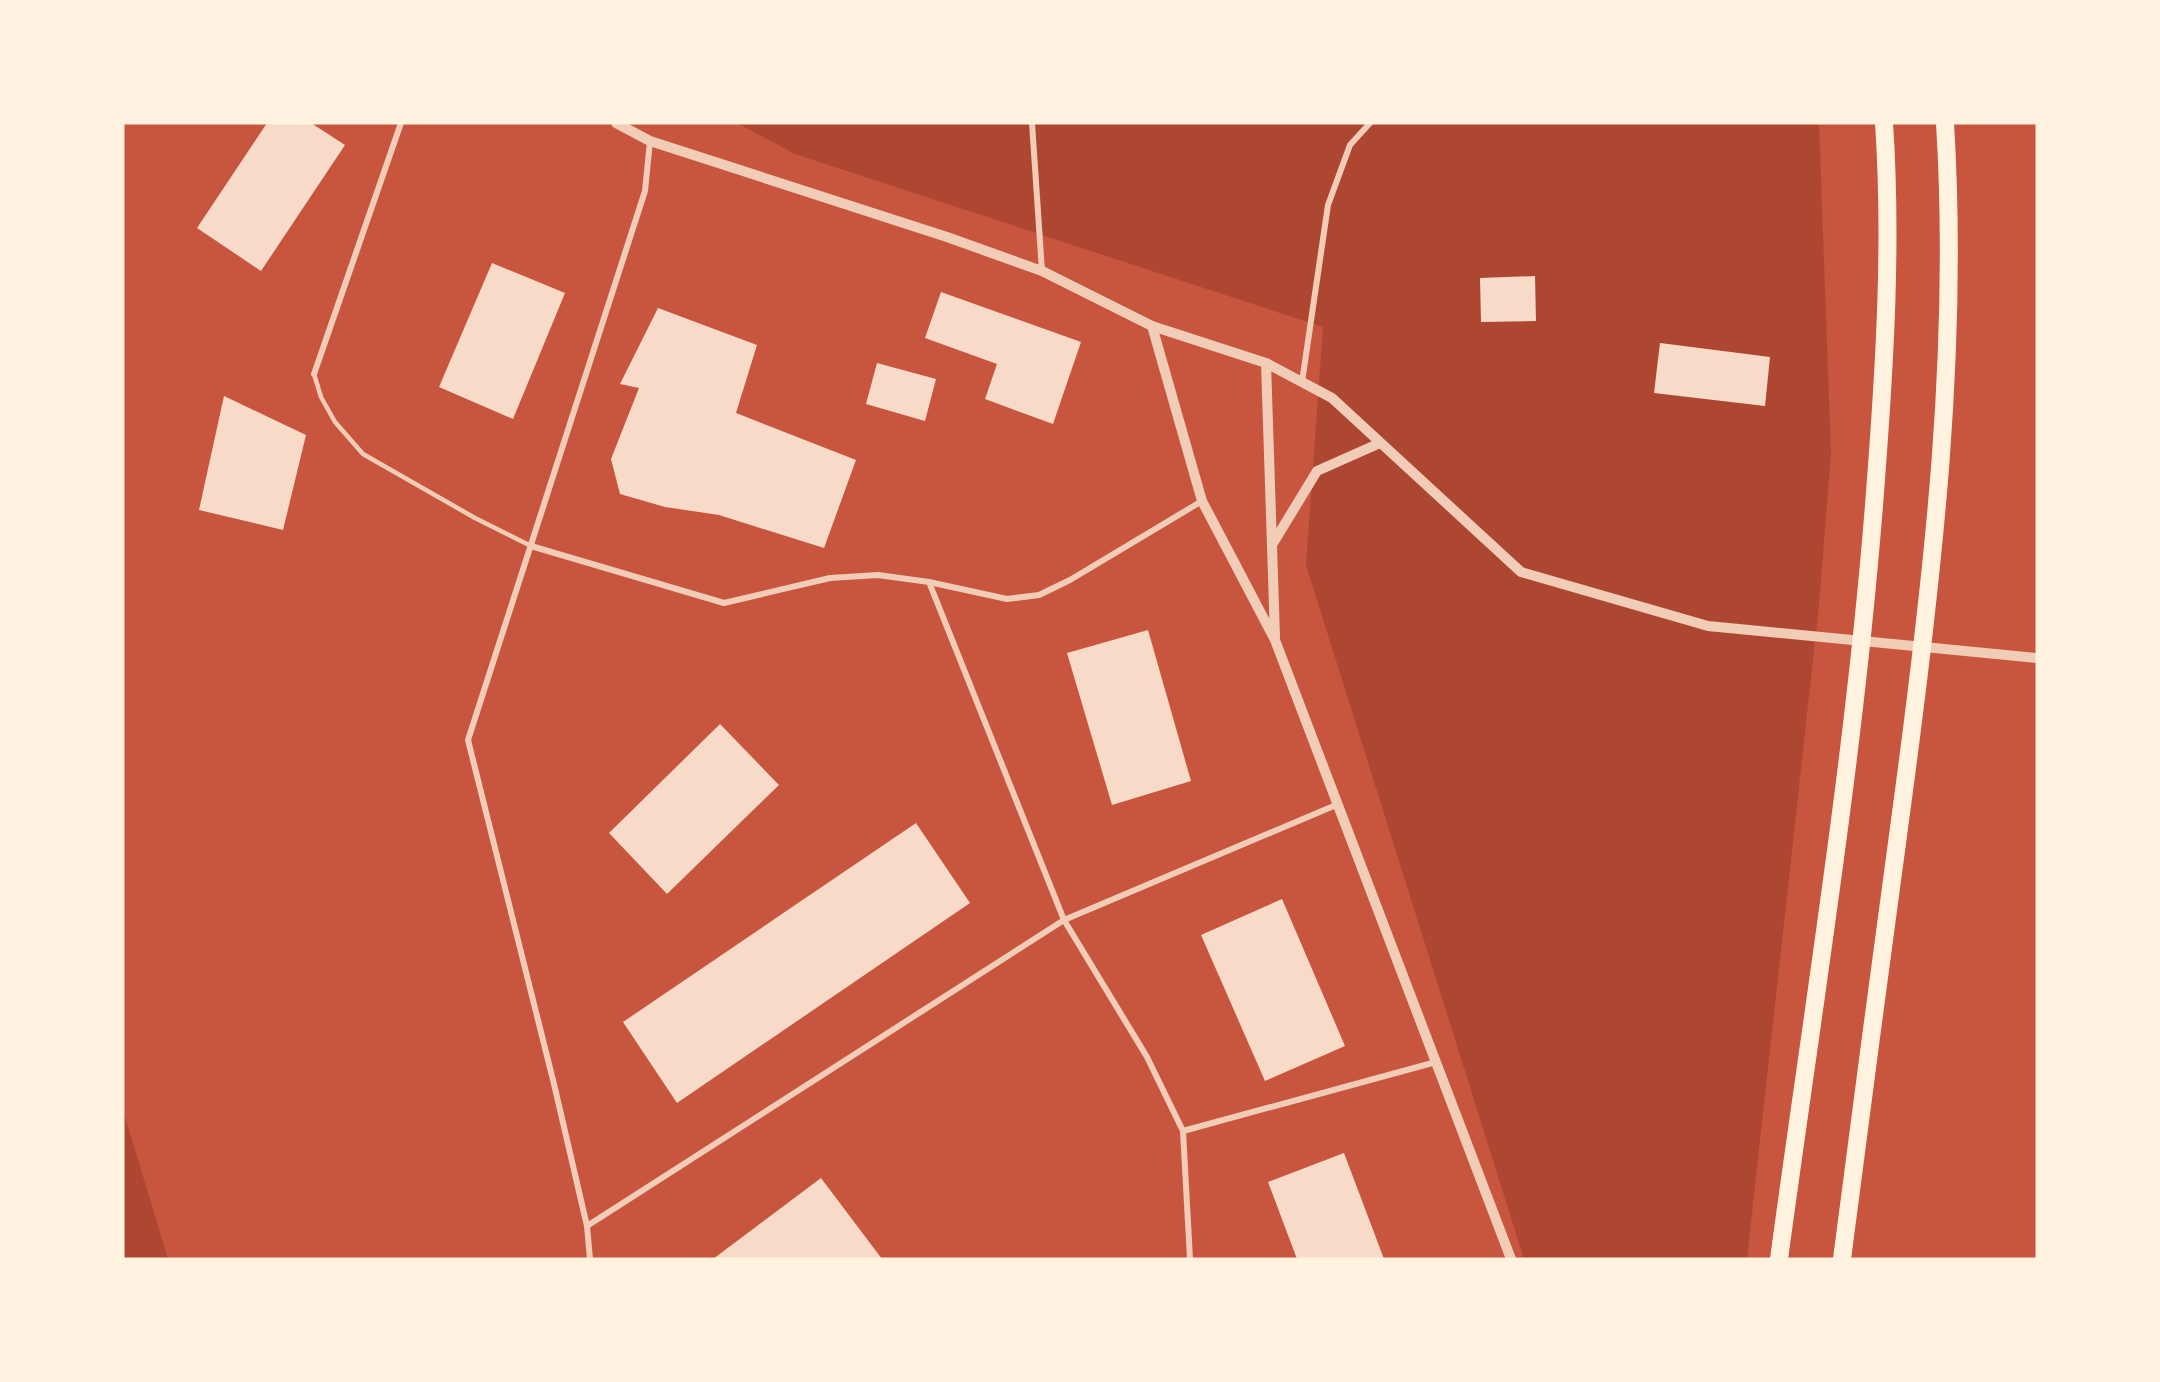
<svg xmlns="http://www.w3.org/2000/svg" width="2160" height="1382" viewBox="0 0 2160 1382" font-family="'PT Serif',serif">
  <rect width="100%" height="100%" fill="#c8553d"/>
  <g fill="#ae4732">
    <path d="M737,123H1819L1831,454L1819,605L1747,1259H1524L1306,565L1323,327L795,154Z"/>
    <path d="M123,1110L168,1259H123Z"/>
  </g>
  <g fill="#f7dbc8">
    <path d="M267,123H311L345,145L261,271L197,228Z"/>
    <path d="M492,263L565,293L513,419L439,387Z"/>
    <path d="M1535,276L1536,321L1481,322L1480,278Z"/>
    <path d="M941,292L1081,342L1053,424L985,399L997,364L925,338Z"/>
    <path d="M658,308L757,345L736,413L856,460L824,548L719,515L665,507L620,494L611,459L639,388L620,384Z"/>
    <path d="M1660,343L1770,357L1765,406L1654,393Z"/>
    <path d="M877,363L936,379L925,421L866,404Z"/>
    <path d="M224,396L306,435L283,530L199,510Z"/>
    <path d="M1148,630L1191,781L1112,805L1067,653Z"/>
    <path d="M720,724L779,785L667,894L609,833Z"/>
    <path d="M916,823L970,903L677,1103L623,1022Z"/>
    <path d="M1282,899L1345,1046L1265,1081L1201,935Z"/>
    <path d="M1344,1153L1384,1259H1297L1268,1182Z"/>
    <path d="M821,1178L882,1259H713Z"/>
  </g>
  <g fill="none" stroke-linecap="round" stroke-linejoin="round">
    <path stroke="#f1ccb7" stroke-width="4.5" d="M314,374L321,397L335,422L363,454L475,518L531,546"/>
    <g stroke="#f1ccb7" stroke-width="6">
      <path d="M1032,123L1042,271"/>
      <path d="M650,141L645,191L468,740L554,1084L587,1226L1064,920L1336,805"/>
      <path d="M314,374L401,123"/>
      <path d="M1302,382L1328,205L1350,145L1370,123"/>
      <path d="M531,546L724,603L830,578L878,575L929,582L1007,599L1039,595L1070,580L1202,501"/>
      <path d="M929,582L1064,920L1147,1057L1183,1131L1190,1259"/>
      <path d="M1183,1131L1436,1062"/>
      <path d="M587,1226L590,1259"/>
    </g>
    <g stroke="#f1ccb7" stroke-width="10">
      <path d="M616,123L650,141L947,237L1042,271L1152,326L1266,363L1332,398L1521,572L1708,626L2037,658"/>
      <path d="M1152,326L1202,501L1275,640L1511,1259"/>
      <path d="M1266,363L1275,637"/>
      <path d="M1272,545L1317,471L1380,443"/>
    </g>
    <g stroke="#fff3e0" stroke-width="18">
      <path d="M1779,1259C1814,1000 1857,740 1876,479C1885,360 1892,241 1884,123"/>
      <path d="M1842,1259C1862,1105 1882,952 1903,798C1933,574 1959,349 1945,123"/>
    </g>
  </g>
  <rect width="2160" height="1382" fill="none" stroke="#fff3e0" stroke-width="249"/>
</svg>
